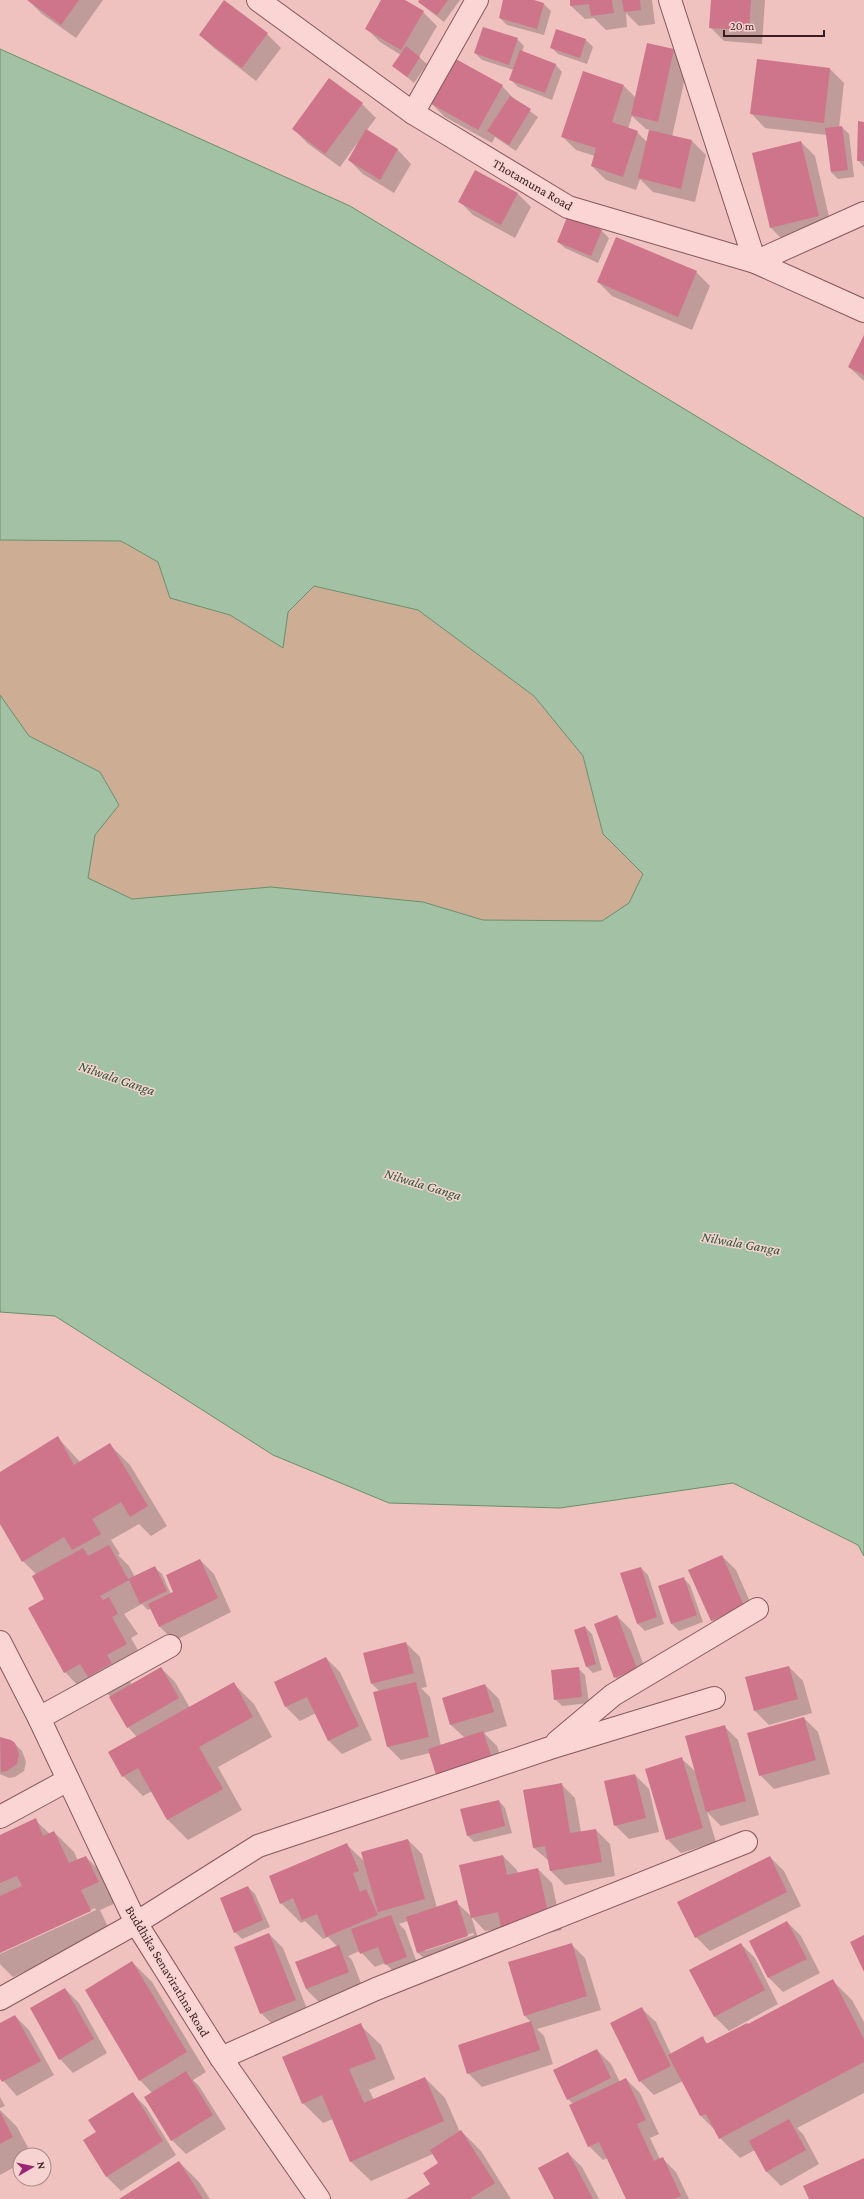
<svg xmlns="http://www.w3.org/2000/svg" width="864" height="2199" viewBox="0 0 864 2199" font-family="'Crimson Pro',serif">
  <rect width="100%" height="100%" fill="#efc2c0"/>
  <path fill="#cdae94" d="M0,540L121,541L158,562L170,598L230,615L283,648L288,612L314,586L418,610L534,696L583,756L603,834L644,874L629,903L603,921L483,920L423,902L271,887L132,899L88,878L95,835L119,805L100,772L29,736L0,695Z"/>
  <path fill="#a3c1a4" stroke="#6a8f6d" d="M0,49L350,206L864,518V1556L858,1545L733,1483L560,1508L389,1503L273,1455L55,1316L0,1312V695L29,736L100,772L119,805L95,835L88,878L132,899L271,887L423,902L483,920L602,921L629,903L643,874L603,834L583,756L534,696L418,610L314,586L288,612L283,648L230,615L170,598L158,562L121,541L0,540Z"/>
  <g fill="#0003" fill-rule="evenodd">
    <path d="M28,0H103L76,38L42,14Z"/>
    <path d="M383,0H403L423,12L437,26L419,57L427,64L414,83L394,66L401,55L380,42L366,28Z"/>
    <path d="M420,0H460L444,22L426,8L419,2Z"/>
    <path d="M504,0H530L544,4L551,11L544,35L507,25L500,18Z"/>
    <path d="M571,0H652L655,24L639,26L626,13L627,27L606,30L594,18L585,19L571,6Z"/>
    <path d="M712,0H765L762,44L724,41L710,27Z"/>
    <path d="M557,30L586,40L593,47L587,64L558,54L551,47Z"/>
    <path d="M267,34L281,48L256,81L214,48L200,35Z"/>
    <path d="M517,39L524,46L522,52L556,65L562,72L552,100L518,87L511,80L514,70L482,60L475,53Z"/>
    <path d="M648,44L674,50L688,64L672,137L692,141L706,155L695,202L653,192L640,179L636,190L606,180L592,166L595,156L576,150L562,136L624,86L636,98ZM632,116L646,129L650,130L647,142L637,132L628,129Z"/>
    <path d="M830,69L844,83L839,128L842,127L849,134L854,177L838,179L831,172L827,135L765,128L752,114Z"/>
    <path d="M502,86L516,101L538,117L516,151L495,137L492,143L445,117L431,103Z"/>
    <path d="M362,104L376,118L366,131L398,150L411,164L394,193L363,174L349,160L358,142L340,167L307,143L294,129Z"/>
    <path d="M864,123V167L858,160Z"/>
    <path d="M801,142L815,156L832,230L785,242L771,228Z"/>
    <path d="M517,193L531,207L515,238L473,215L459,201Z"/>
    <path d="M569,217L602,231L609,238L598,263L565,248L558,242Z"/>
    <path d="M696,272L710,286L692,330L612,296L598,282Z"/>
    <path d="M864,337V381L849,367Z"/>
    <path d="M58,1438L80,1462L110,1445L130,1465L167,1526L151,1536L139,1524L111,1540L120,1554L118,1555L129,1566L135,1577L155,1568L162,1574L171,1594L175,1592L200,1560L214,1574L231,1612L174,1641L160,1627L152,1608L148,1610L142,1604L124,1614L138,1634L131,1638L146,1664L127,1675L132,1685L161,1668L175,1682L190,1708L234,1684L254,1704L272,1737L218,1767L242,1810L188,1840L168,1820L152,1791L143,1796L123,1776L137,1737L128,1727L110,1696L97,1685L85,1693L65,1672L46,1599L37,1575L23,1561L0,1522V1473Z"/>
    <path d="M722,1556L736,1570L758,1620L726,1634L712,1620Z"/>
    <path d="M641,1568L648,1575L664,1624L645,1631L638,1624Z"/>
    <path d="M683,1578L690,1585L703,1622L679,1631L672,1624L659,1587Z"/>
    <path d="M617,1616L631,1630L650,1683L629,1691L615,1677Z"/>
    <path d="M585,1627L592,1634L602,1670L593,1673L586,1666Z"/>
    <path d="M406,1643L420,1657L427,1687L421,1688L430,1697L441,1746L465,1738L451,1725L443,1699L485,1685L499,1699L507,1726L484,1733L497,1746L505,1772L430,1753L401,1760L387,1746L380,1692L372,1684Z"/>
    <path d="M326,1658L340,1672L372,1740L342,1754L328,1740L316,1713L300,1721L286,1707L275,1683Z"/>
    <path d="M789,1667L803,1681L812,1713L769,1725L755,1711L746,1678Z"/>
    <path d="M578,1668L585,1675L589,1703L562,1706L555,1699Z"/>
    <path d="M804,1718L818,1732L830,1774L774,1789L760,1775Z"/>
    <path d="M724,1726L738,1740L759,1815L721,1826L707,1812L716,1842L681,1853L667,1839L682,1759L697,1773Z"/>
    <path d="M3,1738L15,1744L22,1751L26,1762L24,1771L15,1777L9,1778L0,1774V1739Z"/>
    <path d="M635,1775L649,1789L659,1832L629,1839L615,1825Z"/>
    <path d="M561,1784L575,1798L581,1832L596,1830L610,1844L615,1876L565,1885L551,1871L549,1861L534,1848Z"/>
    <path d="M499,1801L505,1808L512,1833L474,1842L467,1835Z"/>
    <path d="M35,1820L50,1834L54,1832L74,1852L78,1861L86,1857L106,1877L118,1902L100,1910L110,1931L13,1977L0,1964V1836ZM95,1908L96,1910L0,1954V1952Z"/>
    <path d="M408,1840L422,1854L437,1908L456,1902L471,1916L503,1856L517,1870L518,1874L538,1869L552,1883L562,1930L516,1940L503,1928L485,1931L471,1916L482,1950L432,1966L418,1953L408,1921L399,1924L405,1930L420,1971L400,1978L385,1963L375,1967L360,1951L348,1956L352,1960L362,1986L320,2003L306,1989L338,1947L328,1937L323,1939L305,1921L301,1923L281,1903L347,1845L365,1862ZM473,1933L474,1935L425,1951V1949Z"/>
    <path d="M770,1857L784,1871L801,1906L710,1951L696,1937Z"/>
    <path d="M248,1887L255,1894L270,1927L242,1939L235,1932Z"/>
    <path d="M787,1922L801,1936L820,1973L783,1992L769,1978L750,1941Z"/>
    <path d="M269,1934L283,1948L309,2014L275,2027L261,2013Z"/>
    <path d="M571,1944L585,1958L601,2010L537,2029L544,2036L553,2064L482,2087L468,2073L459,2046L531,2022L524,2015Z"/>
    <path d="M741,1944L755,1958L778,2004L729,2031L715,2017L691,1970Z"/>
    <path d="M132,1962L152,1982L206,2072L193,2080L199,2086L226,2129L186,2154L172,2140L152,2093L140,2080Z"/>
    <path d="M832,1980L852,2000L864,2022V2093L797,2128L803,2134L819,2164L781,2186L767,2172L755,2150L740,2158L720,2138L715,2130L701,2116L683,2081L654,2095L640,2081L642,2009L656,2022L671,2054L702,2038L708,2044L748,2025Z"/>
    <path d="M65,1989L79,2003L107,2053L73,2073L60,2059Z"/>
    <path d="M15,2016L29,2030L54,2075L17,2096L0,2077V2025Z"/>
    <path d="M360,2025L381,2045L395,2079L369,2090L374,2100L425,2078L445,2098L460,2132L461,2131L481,2151L511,2199H408L431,2184L439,2164L433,2154L371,2181L350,2161L333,2119L323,2123L303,2103Z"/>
    <path d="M597,2050L611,2064L620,2082L626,2079L640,2093L659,2134L650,2138L660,2159L662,2158L676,2172L689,2199H627L608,2158L603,2160L589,2146L573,2104L568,2099Z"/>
    <path d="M132,2093L146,2107L176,2155L121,2191L107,2177L84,2140L97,2132Z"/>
    <path d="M0,2097L5,2106L0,2108Z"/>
    <path d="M0,2110L17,2127L32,2155H20V2164L0,2175Z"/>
    <path d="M568,2153L582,2167L599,2199H555Z"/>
    <path d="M179,2162L199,2182L210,2199H121Z"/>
  </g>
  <g fill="#ce758b">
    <path d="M27,0H79L61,25Z"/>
    <path d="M224,0L268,33L242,68L199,35Z"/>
    <path d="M381,0H405L424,11L401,50L365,29Z"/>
    <path d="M419,0H448L437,15L418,2Z"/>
    <path d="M503,0H534L544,3L537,29L499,18Z"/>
    <path d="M570,0H612L614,13L591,16L589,4L570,6Z"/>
    <path d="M622,0H640L641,10L624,12Z"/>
    <path d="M711,0H751L749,30L709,28Z"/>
    <path d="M483,27L518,38L509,65L474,53Z"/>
    <path d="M556,29L586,39L580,58L550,48Z"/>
    <path d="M647,43L674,49L658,122L631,115Z"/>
    <path d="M406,46L420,57L407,77L392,66Z"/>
    <path d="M520,50L556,64L545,93L509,80Z"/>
    <path d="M454,58L503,85L478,130L430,103Z"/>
    <path d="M757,59L830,68L824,123L750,114Z"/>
    <path d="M583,71L624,85L612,122L638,131L623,177L591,166L596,148L561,137Z"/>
    <path d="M329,78L363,103L325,154L292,129Z"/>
    <path d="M510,96L531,109L509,145L487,131Z"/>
    <path d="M858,121L864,122V161H857Z"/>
    <path d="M842,126L848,170L831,172L825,128Z"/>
    <path d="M366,129L398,149L380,180L348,160Z"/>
    <path d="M649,130L692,140L681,189L638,178Z"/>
    <path d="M801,141L819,216L770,228L752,153Z"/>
    <path d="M475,170L518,193L501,225L458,202Z"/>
    <path d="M568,215L602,230L591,256L557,242Z"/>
    <path d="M616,237L697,271L678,317L597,282Z"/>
    <path d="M864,335V375L848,367Z"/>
    <path d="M58,1436L74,1465L110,1443L148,1506L130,1517L121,1502L92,1519L101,1534L72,1550L64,1537L22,1562L0,1524V1472Z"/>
    <path d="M109,1545L128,1579L155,1566L167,1591L140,1604L129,1580L100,1596L103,1600L109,1597L118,1614L112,1617L127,1644L107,1655L112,1663L88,1677L80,1664L64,1673L28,1608L44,1599L32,1576L83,1548L88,1556Z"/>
    <path d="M722,1555L744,1606L711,1621L688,1570Z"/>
    <path d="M200,1559L218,1598L159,1627L148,1604L173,1592L166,1575Z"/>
    <path d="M641,1567L657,1617L637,1624L620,1573Z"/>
    <path d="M684,1577L697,1615L671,1624L658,1586Z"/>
    <path d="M617,1615L637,1669L614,1678L594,1624Z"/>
    <path d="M585,1626L596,1664L586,1667L574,1630Z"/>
    <path d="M406,1642L414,1673L371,1684L363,1653Z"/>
    <path d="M326,1657L359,1726L328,1741L307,1697L285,1707L274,1682Z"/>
    <path d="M789,1666L798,1699L754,1711L745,1677Z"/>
    <path d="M161,1667L179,1698L127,1728L109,1697Z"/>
    <path d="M579,1667L582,1697L554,1700L551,1670Z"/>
    <path d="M234,1682L253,1717L199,1747L223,1789L167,1820L138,1768L122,1777L108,1752Z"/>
    <path d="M416,1682L429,1737L387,1747L373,1692Z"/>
    <path d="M485,1684L494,1712L450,1725L442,1698Z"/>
    <path d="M804,1717L816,1760L759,1776L747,1733Z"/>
    <path d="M725,1725L746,1801L706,1812L685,1736Z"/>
    <path d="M483,1731L492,1758L436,1775L428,1749Z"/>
    <path d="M0,1737L11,1740L15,1743L19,1754L17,1764L7,1771L1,1772Z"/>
    <path d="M682,1757L703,1828L666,1840L645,1769Z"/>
    <path d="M635,1774L646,1818L614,1826L604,1781Z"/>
    <path d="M562,1783L570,1833L596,1829L602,1862L550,1871L545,1846L533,1848L523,1790Z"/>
    <path d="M499,1800L505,1826L467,1836L460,1809Z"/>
    <path d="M36,1818L43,1836L54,1831L69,1863L86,1856L99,1882L81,1890L91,1911L0,1953V1896L22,1886L17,1876L0,1883V1835Z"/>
    <path d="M408,1839L425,1899L378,1912L361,1852Z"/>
    <path d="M347,1843L359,1871L353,1873L360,1892L366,1889L378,1915L326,1937L317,1914L302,1920L293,1898L280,1904L269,1876Z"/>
    <path d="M503,1855L507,1875L538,1868L549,1917L501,1927L498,1912L471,1918L459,1865Z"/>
    <path d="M770,1856L787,1892L695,1938L677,1902Z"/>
    <path d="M248,1886L263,1920L234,1933L220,1898Z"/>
    <path d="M457,1900L468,1936L417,1953L406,1917Z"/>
    <path d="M391,1915L407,1957L385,1965L378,1947L360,1954L351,1929Z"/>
    <path d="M787,1921L807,1959L768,1978L749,1941Z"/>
    <path d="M269,1933L296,2000L260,2014L234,1947Z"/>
    <path d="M864,1935V1972L850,1942Z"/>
    <path d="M572,1943L587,1996L524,2016L508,1962Z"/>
    <path d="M741,1943L765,1990L714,2017L689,1970Z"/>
    <path d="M339,1945L349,1972L306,1989L295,1962Z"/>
    <path d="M132,1961L187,2052L139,2081L85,1990Z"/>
    <path d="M833,1979L864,2039V2062L719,2139L706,2114L700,2116L668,2055L703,2036L706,2044L747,2023L748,2024Z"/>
    <path d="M65,1988L94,2039L59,2060L30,2008Z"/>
    <path d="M642,2007L671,2066L639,2082L610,2023Z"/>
    <path d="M15,2015L41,2061L2,2082L0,2079V2023Z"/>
    <path d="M531,2021L540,2050L467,2074L458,2045Z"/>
    <path d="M361,2023L376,2059L349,2069L364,2103L425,2077L444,2121L350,2162L322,2095L302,2104L282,2057Z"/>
    <path d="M597,2049L611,2078L567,2100L553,2070Z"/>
    <path d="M186,2071L213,2115L171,2141L144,2097Z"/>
    <path d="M626,2078L646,2120L637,2124L654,2161L663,2157L681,2196L674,2199H626L599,2142L588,2147L569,2105Z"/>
    <path d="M133,2092L163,2141L106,2177L83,2140L96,2132L88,2120Z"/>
    <path d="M0,2112L13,2137L0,2144Z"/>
    <path d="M789,2119L806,2150L766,2172L749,2141Z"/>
    <path d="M461,2130L495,2183L470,2199H406L430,2184L423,2173L438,2163L430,2150Z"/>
    <path d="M568,2152L593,2199H554L538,2168Z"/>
    <path d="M864,2158V2199H809L803,2186Z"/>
    <path d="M179,2161L203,2199H119Z"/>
  </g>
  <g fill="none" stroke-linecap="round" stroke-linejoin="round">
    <g stroke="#89575e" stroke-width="24">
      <g id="minor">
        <path d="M258,0L413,113L568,207L755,262L864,311"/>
        <path d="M670,0L755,262L864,213"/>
        <path d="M413,113L477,0"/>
        <path d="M0,1642L39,1718L136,1923L221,2058L319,2199"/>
        <path d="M39,1718L170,1646"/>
        <path d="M557,1742L613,1695L757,1609"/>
        <path d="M0,1817L68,1780"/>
        <path d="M0,1999L136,1923L258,1846L550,1748L714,1698"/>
        <path d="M221,2058L376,1989L746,1842"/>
      </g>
    </g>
    <use href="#minor" stroke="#fad5d3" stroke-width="22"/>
  </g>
  <g text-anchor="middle" stroke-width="3" stroke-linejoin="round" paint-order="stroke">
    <g font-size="13" fill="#381c21" stroke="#f6d2d0">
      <text transform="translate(533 184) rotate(30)" y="5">Thotamuna Road</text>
      <text transform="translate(168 1971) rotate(59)" y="5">Buddhika Senavirathna Road</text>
    </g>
    <g font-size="14" font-style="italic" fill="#2b5837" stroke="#f6d2d0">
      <text transform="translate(117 1078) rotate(19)" y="5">Nilwala Ganga</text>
      <text transform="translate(423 1184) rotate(17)" y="5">Nilwala Ganga</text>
      <text transform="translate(741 1243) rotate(10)" y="5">Nilwala Ganga</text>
    </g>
  </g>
  <g transform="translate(32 2167) rotate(81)"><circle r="19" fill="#f6d2d0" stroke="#aa898a"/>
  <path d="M0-3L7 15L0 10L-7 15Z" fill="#992673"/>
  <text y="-6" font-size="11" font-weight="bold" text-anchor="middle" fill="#381c21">N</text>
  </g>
  <path d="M724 30v6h100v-6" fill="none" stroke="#381c21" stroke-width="2"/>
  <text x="730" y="30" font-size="12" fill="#381c21" stroke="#f6d2d0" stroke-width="3" paint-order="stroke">20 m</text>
</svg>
